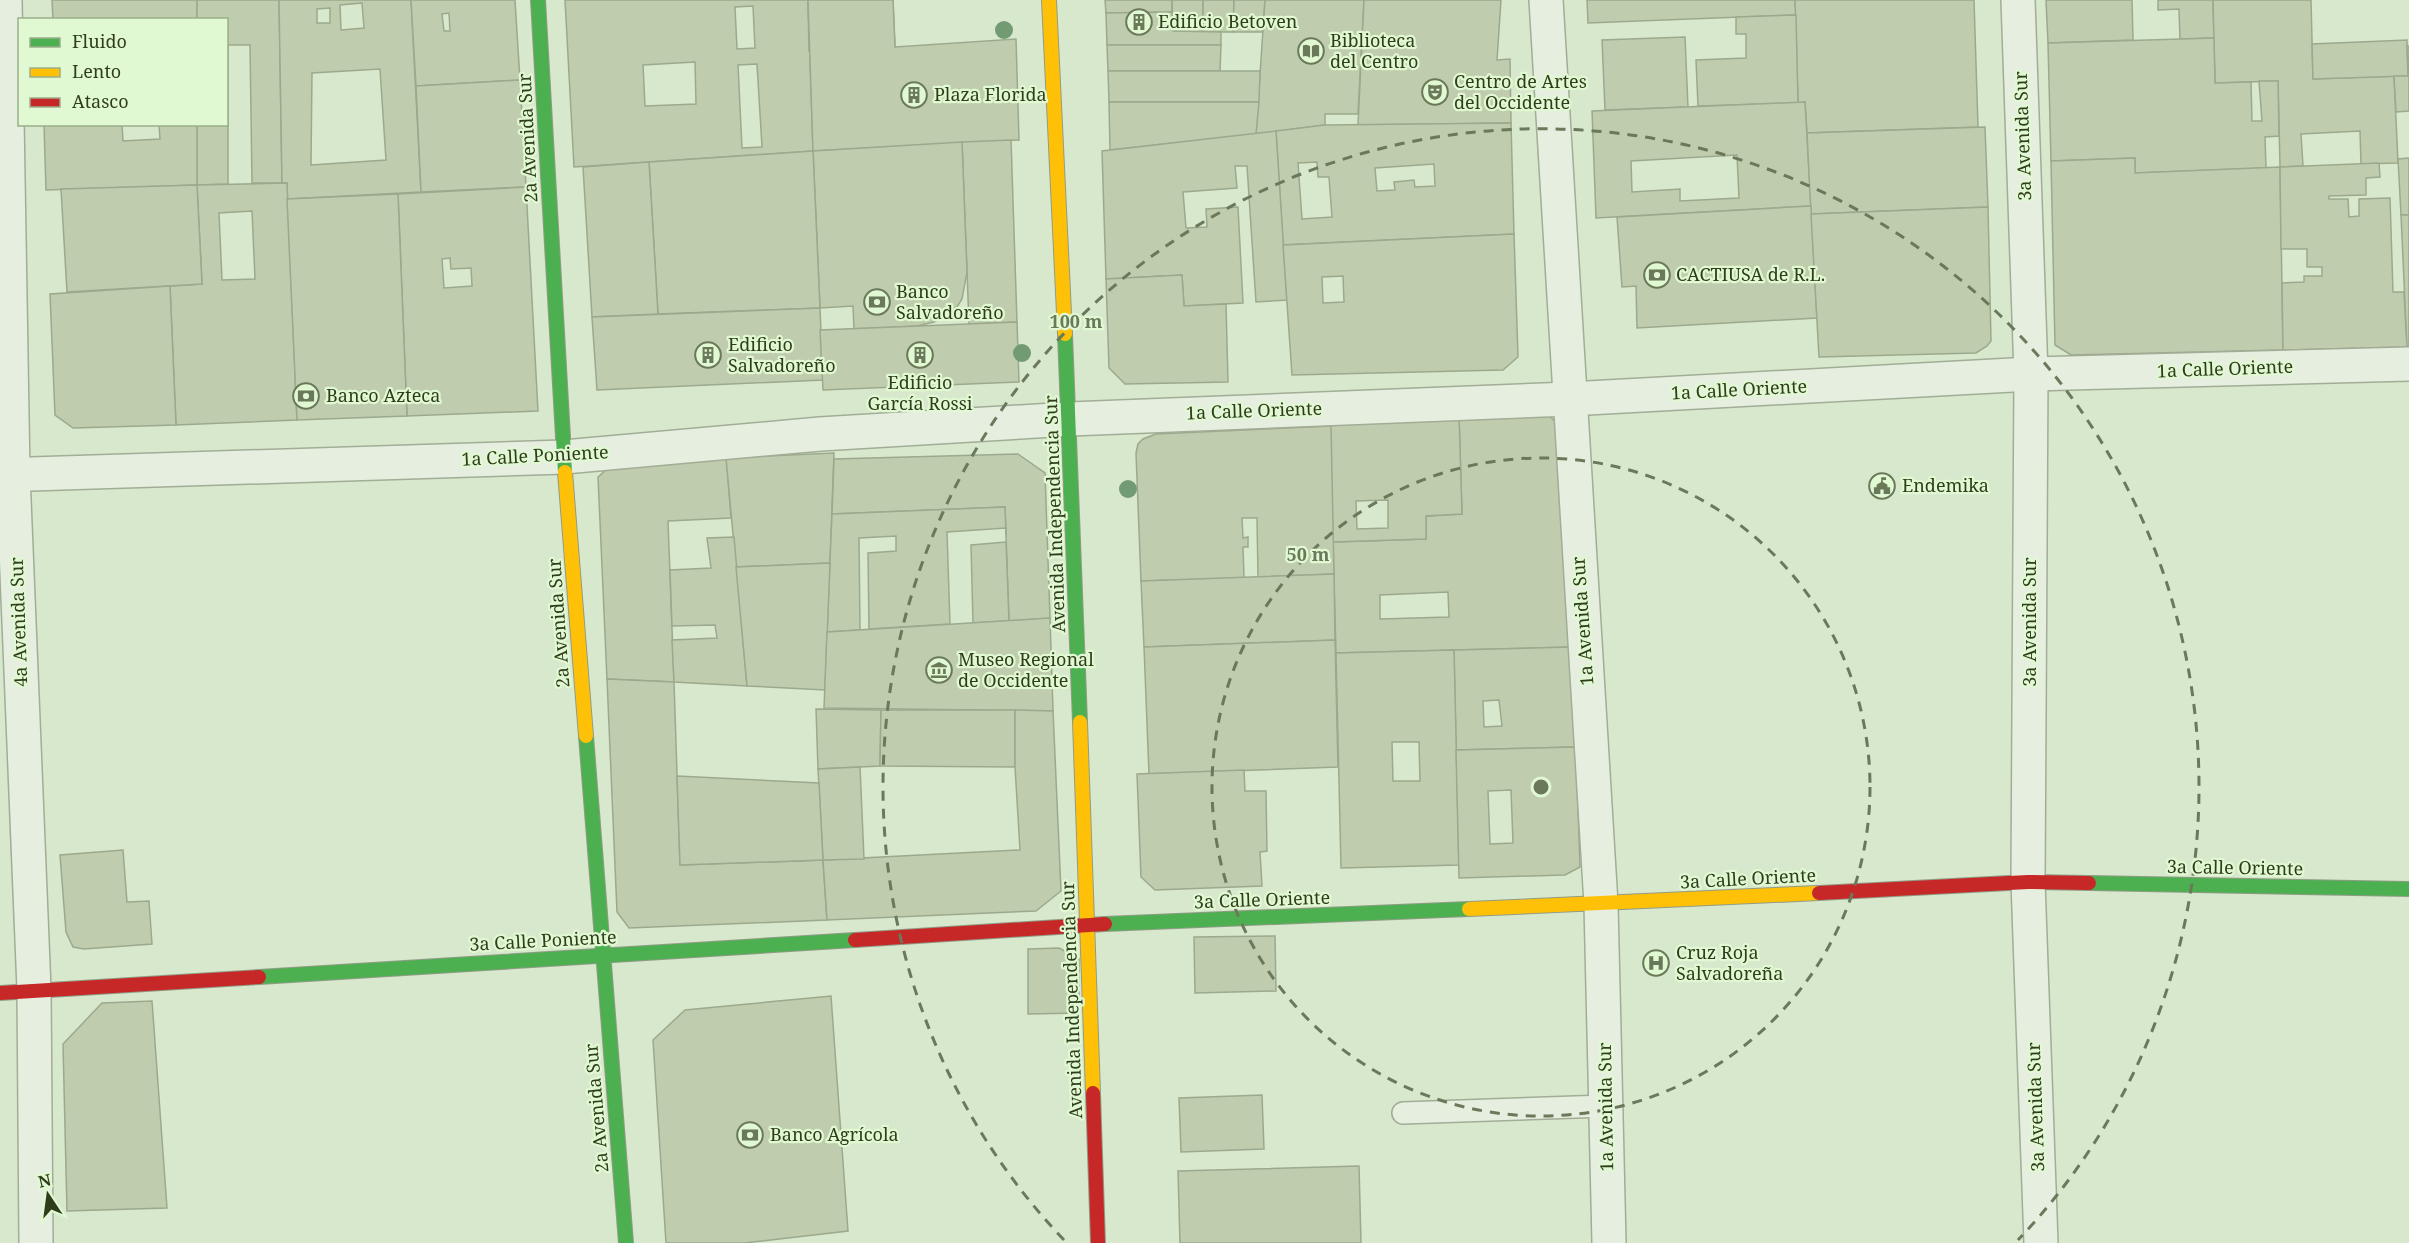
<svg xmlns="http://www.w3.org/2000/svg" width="2409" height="1243" viewBox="0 0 2409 1243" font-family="'Noto Serif',serif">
  <rect width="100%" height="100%" fill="#d8e8cd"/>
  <g fill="#bfccae" stroke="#9ca98c" stroke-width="1.5" fill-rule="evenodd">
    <path d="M52,0H197V20H53Z"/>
    <path d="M197,0H279L282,183H252L250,45H228V184L197,185V124H226V20H197Z"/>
    <path d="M279,0H411L421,192L287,199V183H282ZM362,3L364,28L341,30L340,5ZM330,8V23H317V9ZM380,69L386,160L311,165L312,73Z"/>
    <path d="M411,0H515L520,80L416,86ZM449,13L450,31H444L442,14Z"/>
    <path d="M565,0H808L813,151L574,167ZM753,6L755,48L737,49L735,7ZM695,62L696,104L645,106L643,65ZM757,64L762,147L742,148L738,65Z"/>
    <path d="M808,0H893L895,47L809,51Z"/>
    <path d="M808,0H893L895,47L1016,39L1019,140L813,151Z"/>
    <path d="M1105,0H1172V12L1106,13Z"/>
    <path d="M1172,0H1203V32L1173,31Z"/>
    <path d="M1203,0H1234L1233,32H1203Z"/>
    <path d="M1234,0H1265L1263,32H1233Z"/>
    <path d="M1265,0H1364L1358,114H1325V125L1256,134Z"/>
    <path d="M1364,0H1501L1497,60L1510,59L1511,123L1358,125Z"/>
    <path d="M1587,0H1795L1796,15L1588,23Z"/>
    <path d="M1795,0H1974L1978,127L1807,133L1805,102L1798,103Z"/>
    <path d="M2046,0H2132L2133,40L2048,43Z"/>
    <path d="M2158,0H2213L2214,38L2180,39L2179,9L2158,10Z"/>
    <path d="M2213,0H2311L2313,79L2394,76L2398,163L2361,164L2360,131L2301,134L2303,166L2280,167L2278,81L2215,83Z"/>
    <path d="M1172,12L1173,31L1221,32V45H1107L1106,13Z"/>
    <path d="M1796,15L1798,103L1698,106L1696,60L1746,58V34H1736V17Z"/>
    <path d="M1685,37L1688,107L1605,110L1602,40Z"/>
    <path d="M2214,38L2215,83L2251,82L2252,121H2262L2259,81H2278L2279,136L2265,137L2266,168L2135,173V158L2051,161L2048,43Z"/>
    <path d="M2407,40L2408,76L2313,79L2312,44Z"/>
    <path d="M1107,45H1221L1220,71H1108Z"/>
    <path d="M2407,46H2409V111L2396,112L2394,76H2408Z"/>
    <path d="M1108,71H1260L1259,102H1109Z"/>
    <path d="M520,80L526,187L421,192L416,86Z"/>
    <path d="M1109,102H1259L1256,134L1110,150Z"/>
    <path d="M1805,102L1811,206L1596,218L1592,111ZM1737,155L1739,198L1680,201V189L1632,192L1631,161Z"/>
    <path d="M1511,123L1514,234L1283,245L1276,131L1325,125ZM1317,162L1318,177H1329L1332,217L1302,219L1298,163ZM1434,164L1435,186L1415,187L1414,180L1394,182L1395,190L1377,191L1375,168Z"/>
    <path d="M44,124H122L123,141L160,139L159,124H197V185L46,190Z"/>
    <path d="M1985,127L1988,207L1811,214L1807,133Z"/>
    <path d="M1276,131L1287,300L1256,302L1247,166H1235L1237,188L1183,192L1186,228L1207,227L1206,209L1238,207L1243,303L1184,306L1182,275L1106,279L1102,151Z"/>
    <path d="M1011,140L1017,322L969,324L962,142Z"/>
    <path d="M962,142L967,272L962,299L957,307L934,322L917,326L854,329L853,306L820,308L813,151Z"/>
    <path d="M813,151L820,308L658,314L649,162Z"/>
    <path d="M2135,158V173L2280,167L2283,350L2071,355L2055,345L2051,161Z"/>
    <path d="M2409,158V215H2401L2398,159Z"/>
    <path d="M649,162L658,314L592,317L583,167Z"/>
    <path d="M2379,163L2380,177L2366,178V195L2329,196V199H2348L2349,217L2359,216V199L2390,198L2393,292H2404L2407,347L2283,350L2282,283L2304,282V276H2322V267H2307V249H2281L2280,167Z"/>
    <path d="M287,183L297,420L176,425L170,286L202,284L197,185ZM252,211L255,279L222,280L219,213Z"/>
    <path d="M197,185L202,284L67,292L61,189Z"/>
    <path d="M526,187L538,411L407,416L398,194ZM450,258L451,269L471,268L472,286L444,288L442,259Z"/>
    <path d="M398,194L407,416L297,420L287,199Z"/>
    <path d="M1811,206L1817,318L1637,328L1636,286L1622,287L1617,217Z"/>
    <path d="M1988,207L1991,341L1987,346L1976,353L1819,357L1811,214Z"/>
    <path d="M2401,215H2409V347H2407Z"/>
    <path d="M1514,234L1518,357L1503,370L1292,375L1283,245ZM1343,276L1344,302L1323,303L1322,277Z"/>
    <path d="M1182,275L1184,306L1226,304L1228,382L1125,384L1109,368L1106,279Z"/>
    <path d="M170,286L176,425L73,428L55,415L50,294Z"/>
    <path d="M820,308L823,380L597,390L592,317Z"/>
    <path d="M1017,322L1019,382L823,390L820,330Z"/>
    <path d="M1547,414L1558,424L1571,647L1336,653L1333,542L1426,539V516L1462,514L1459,415ZM1448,592L1449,617L1380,619V595Z"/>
    <path d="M1459,415L1462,514L1426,516V539L1333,542L1330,420ZM1388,500V528L1357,529L1356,501Z"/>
    <path d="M1331,426L1334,574L1258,577L1257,518H1242L1243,538L1248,537V547H1243L1244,578L1141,581L1136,453L1138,444L1143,439L1156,434Z"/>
    <path d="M726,452L731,518L668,521L674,682L607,679L598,477L617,460Z"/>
    <path d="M834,453L830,563L736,567L726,458Z"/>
    <path d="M1018,454L1045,473L1050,618L1009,621L1005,507L832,514L834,459Z"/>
    <path d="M1005,507L1006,535V528L947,532L950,624L869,629L868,553L896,551V536L859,538L860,630L827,632L832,514Z"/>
    <path d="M734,537L747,686L674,682L672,640L717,638L715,625L672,626L670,570L711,568L707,538Z"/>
    <path d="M1006,542L1009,621L973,623L971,545Z"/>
    <path d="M830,563L825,690L747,686L736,567Z"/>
    <path d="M1334,574L1335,640L1144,647L1141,581Z"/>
    <path d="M1050,618L1053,711L824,708L827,632Z"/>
    <path d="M1335,640L1338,767L1149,774L1144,647Z"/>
    <path d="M1571,647L1576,747L1456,750L1454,650ZM1499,700L1502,726L1484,727L1483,701Z"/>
    <path d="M1454,650L1459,865L1341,868L1336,653ZM1392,742H1419L1420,781H1393Z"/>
    <path d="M607,679L674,682L680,865L823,860L827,920L629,928L617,912Z"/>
    <path d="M816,709L881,710L880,766L818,769Z"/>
    <path d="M881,710H1015V767L880,766Z"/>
    <path d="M1015,710L1053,711L1061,891L1036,911L827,920L823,860L1020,850L1015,767Z"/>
    <path d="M1576,747L1580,867L1565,875L1459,878L1456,750ZM1511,790L1513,843L1490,844L1488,791Z"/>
    <path d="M860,767L864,859L823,860L818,769Z"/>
    <path d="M1244,770L1245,791H1266L1267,851L1260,852L1262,886L1155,890L1141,877L1137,774Z"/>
    <path d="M677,776L819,783L823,860L680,865Z"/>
    <path d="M123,850L127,902L149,901L152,944L84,949L73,947L66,932L60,855Z"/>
    <path d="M1275,936L1276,991L1195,993L1194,937Z"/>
    <path d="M1059,948L1079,959V1013L1028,1014V949Z"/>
    <path d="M831,996L848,1231L744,1243H666L653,1040L685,1010Z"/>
    <path d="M152,1001L167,1208L67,1211L63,1044L102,1003Z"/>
    <path d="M1262,1095L1264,1149L1181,1152L1179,1098Z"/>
    <path d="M1359,1166L1361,1243H1180L1178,1171Z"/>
  </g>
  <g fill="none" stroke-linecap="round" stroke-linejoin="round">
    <g stroke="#a1ad96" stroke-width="24">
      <path id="lane" d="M1403,1113L1605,1106"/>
    </g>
    <g stroke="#a1ad96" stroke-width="36">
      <g id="street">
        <path d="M5,0L13,475L34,989L36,1243"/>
        <path d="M1546,0L1601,904L1609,1243"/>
        <path d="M2018,0L2031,374L2028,882L2041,1243"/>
        <path d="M0,475L564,457L820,434L1070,419L1569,399L2031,374L2409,364"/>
      </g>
    </g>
    <g stroke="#919c86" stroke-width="16">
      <g id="fast">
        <path d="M538,0L565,472"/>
        <path d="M1065,334L1080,722"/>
        <path d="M586,736L626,1243"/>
        <path d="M2089,883L2409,889"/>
        <path d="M1105,924L1469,909"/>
        <path d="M259,977L855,940"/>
      </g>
    </g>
    <g stroke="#919c86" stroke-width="16">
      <g id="slow">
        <path d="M1049,0L1065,334"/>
        <path d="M565,472L586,736"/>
        <path d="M1080,722L1093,1093"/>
        <path d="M1469,909L1819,893"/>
      </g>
    </g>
    <g stroke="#919c86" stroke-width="16">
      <g id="jam">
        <path d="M1819,893L2028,882L2089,883"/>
        <path d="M855,940L1105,924"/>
        <path d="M0,993L259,977"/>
        <path d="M1093,1093L1098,1243"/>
      </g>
    </g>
    <use href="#lane" stroke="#e6efdf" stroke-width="21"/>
    <use href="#street" stroke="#e6efdf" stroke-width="33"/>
    <use href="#fast" stroke="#4caf50" stroke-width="14"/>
    <use href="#slow" stroke="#ffc107" stroke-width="14"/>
    <use href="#jam" stroke="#c62828" stroke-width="14"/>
  </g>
  <g fill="#739b73">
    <circle cx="1004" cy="30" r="9"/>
    <circle cx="1022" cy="353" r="9"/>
    <circle cx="1128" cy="489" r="9"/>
  </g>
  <g fill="none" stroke="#6b795b" stroke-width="3" stroke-dasharray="10 8">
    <circle cx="1541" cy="787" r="329"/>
    <path d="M1064 1240A658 658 0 1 1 2018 1240"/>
  </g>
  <defs>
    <g id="building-ring" transform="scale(1.35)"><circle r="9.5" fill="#e1f9d2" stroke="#6b795b" stroke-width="1.5"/><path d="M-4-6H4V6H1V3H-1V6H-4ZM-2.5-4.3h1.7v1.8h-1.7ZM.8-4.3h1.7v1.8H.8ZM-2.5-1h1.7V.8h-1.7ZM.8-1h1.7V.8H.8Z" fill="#6b795b"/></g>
    <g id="library-ring" transform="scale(1.35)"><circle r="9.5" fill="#e1f9d2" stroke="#6b795b" stroke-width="1.5"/><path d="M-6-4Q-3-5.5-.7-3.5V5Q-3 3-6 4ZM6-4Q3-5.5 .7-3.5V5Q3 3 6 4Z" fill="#6b795b"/></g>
    <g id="theatre-ring" transform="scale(1.35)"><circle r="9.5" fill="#e1f9d2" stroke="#6b795b" stroke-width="1.5"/><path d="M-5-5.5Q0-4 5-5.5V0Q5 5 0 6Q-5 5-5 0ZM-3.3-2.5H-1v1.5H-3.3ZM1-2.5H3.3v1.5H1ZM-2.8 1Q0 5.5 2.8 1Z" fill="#6b795b"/></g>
    <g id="bank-ring" transform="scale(1.35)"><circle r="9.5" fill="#e1f9d2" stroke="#6b795b" stroke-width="1.5"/><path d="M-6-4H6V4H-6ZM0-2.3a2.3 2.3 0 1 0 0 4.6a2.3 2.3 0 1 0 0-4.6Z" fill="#6b795b"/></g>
    <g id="civic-ring" transform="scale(1.35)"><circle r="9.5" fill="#e1f9d2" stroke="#6b795b" stroke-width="1.5"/><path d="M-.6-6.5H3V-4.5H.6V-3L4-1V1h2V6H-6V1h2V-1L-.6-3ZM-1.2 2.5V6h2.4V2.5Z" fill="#6b795b"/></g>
    <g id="museum-ring" transform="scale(1.35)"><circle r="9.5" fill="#e1f9d2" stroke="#6b795b" stroke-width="1.5"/><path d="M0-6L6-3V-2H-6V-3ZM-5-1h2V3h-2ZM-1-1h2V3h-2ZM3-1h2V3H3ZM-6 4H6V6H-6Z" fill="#6b795b"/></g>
    <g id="hospital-ring" transform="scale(1.35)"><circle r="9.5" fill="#e1f9d2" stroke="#6b795b" stroke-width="1.5"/><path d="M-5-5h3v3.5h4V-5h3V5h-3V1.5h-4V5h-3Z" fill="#6b795b"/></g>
  </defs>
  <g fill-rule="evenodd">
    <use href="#building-ring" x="1139" y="22"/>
    <use href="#library-ring" x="1311" y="51"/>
    <use href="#theatre-ring" x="1435" y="92"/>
    <use href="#building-ring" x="914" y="95"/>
    <use href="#bank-ring" x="1657" y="275"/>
    <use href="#bank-ring" x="877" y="302"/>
    <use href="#building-ring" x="708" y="355"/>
    <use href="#building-ring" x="920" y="355"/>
    <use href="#bank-ring" x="306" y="396"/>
    <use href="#civic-ring" x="1882" y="486"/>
    <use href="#museum-ring" x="939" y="670"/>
    <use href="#hospital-ring" x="1656" y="963"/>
    <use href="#bank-ring" x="750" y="1135"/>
  </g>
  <g text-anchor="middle" stroke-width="4.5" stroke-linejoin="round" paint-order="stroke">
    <g font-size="18" fill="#303d1d" stroke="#e1f9d2" text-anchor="start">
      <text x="1158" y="28">Edificio Betoven</text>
      <text x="1330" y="47">Biblioteca<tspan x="1330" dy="21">del Centro</tspan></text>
      <text x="1454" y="88">Centro de Artes<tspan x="1454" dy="21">del Occidente</tspan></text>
      <text x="934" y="101">Plaza Florida</text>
      <text x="1676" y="281">CACTIUSA de R.L.</text>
      <text x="896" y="298">Banco<tspan x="896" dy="21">Salvadoreño</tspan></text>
      <text x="728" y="351">Edificio<tspan x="728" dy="21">Salvadoreño</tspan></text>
      <text x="920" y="389" text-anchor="middle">Edificio<tspan x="920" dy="21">García Rossi</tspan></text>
      <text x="326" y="402">Banco Azteca</text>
      <text x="1902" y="492">Endemika</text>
      <text x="958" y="666">Museo Regional<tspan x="958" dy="21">de Occidente</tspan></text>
      <text x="1676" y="959">Cruz Roja<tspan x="1676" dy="21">Salvadoreña</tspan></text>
      <text x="770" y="1141">Banco Agrícola</text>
    </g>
    <g font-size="18" fill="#303d1d" stroke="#e1f9d2">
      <text transform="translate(2023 136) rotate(-92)" y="6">3a Avenida Sur</text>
      <text transform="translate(528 138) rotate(-93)" y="6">2a Avenida Sur</text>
      <text transform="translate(2225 369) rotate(-2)" y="6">1a Calle Oriente</text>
      <text transform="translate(1739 390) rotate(-3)" y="6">1a Calle Oriente</text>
      <text transform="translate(1254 411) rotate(-2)" y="6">1a Calle Oriente</text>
      <text transform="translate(535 456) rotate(-3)" y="6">1a Calle Poniente</text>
      <text transform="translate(1055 514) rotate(-92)" y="6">Avenida Independencia Sur</text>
      <text transform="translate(1583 621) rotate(-94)" y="6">1a Avenida Sur</text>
      <text transform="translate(19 622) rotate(-92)" y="6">4a Avenida Sur</text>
      <text transform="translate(2030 622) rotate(-90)" y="6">3a Avenida Sur</text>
      <text transform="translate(559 623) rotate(-94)" y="6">2a Avenida Sur</text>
      <text transform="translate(2235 868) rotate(1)" y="6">3a Calle Oriente</text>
      <text transform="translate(1748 879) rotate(-3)" y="6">3a Calle Oriente</text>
      <text transform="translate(1262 900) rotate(-2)" y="6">3a Calle Oriente</text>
      <text transform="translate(543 941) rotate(-3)" y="6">3a Calle Poniente</text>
      <text transform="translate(1072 1000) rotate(-92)" y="6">Avenida Independencia Sur</text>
      <text transform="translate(1606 1107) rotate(-91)" y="6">1a Avenida Sur</text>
      <text transform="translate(2036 1107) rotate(-92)" y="6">3a Avenida Sur</text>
      <text transform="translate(597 1108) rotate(-95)" y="6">2a Avenida Sur</text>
    </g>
  </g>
  <circle cx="1541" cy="787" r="9" fill="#6b795b" stroke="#e1f9d2" stroke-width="3"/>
  <g font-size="18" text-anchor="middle" font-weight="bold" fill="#6b795b" stroke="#e1f9d2" stroke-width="4.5" stroke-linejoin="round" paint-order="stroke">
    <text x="1076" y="328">100 m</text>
    <text x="1308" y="561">50 m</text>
  </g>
  <rect x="18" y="18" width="210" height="108" fill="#e1f9d2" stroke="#9aae8a" stroke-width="1.5"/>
  <rect x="30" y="38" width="30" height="9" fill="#4caf50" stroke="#9aae8a" stroke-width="1.5"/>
  <text x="72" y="48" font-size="18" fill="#303d1d">Fluido</text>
  <rect x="30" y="68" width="30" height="9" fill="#ffc107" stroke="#9aae8a" stroke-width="1.5"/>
  <text x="72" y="78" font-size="18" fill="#303d1d">Lento</text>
  <rect x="30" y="98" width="30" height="9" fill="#c62828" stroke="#9aae8a" stroke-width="1.5"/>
  <text x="72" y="108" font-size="18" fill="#303d1d">Atasco</text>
  <g transform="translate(48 1195) rotate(347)" stroke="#e1f9d2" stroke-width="4.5" paint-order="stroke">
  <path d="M0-4.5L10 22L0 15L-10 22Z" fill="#303d1d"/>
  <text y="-9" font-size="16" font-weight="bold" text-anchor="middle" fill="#303d1d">N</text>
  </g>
</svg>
